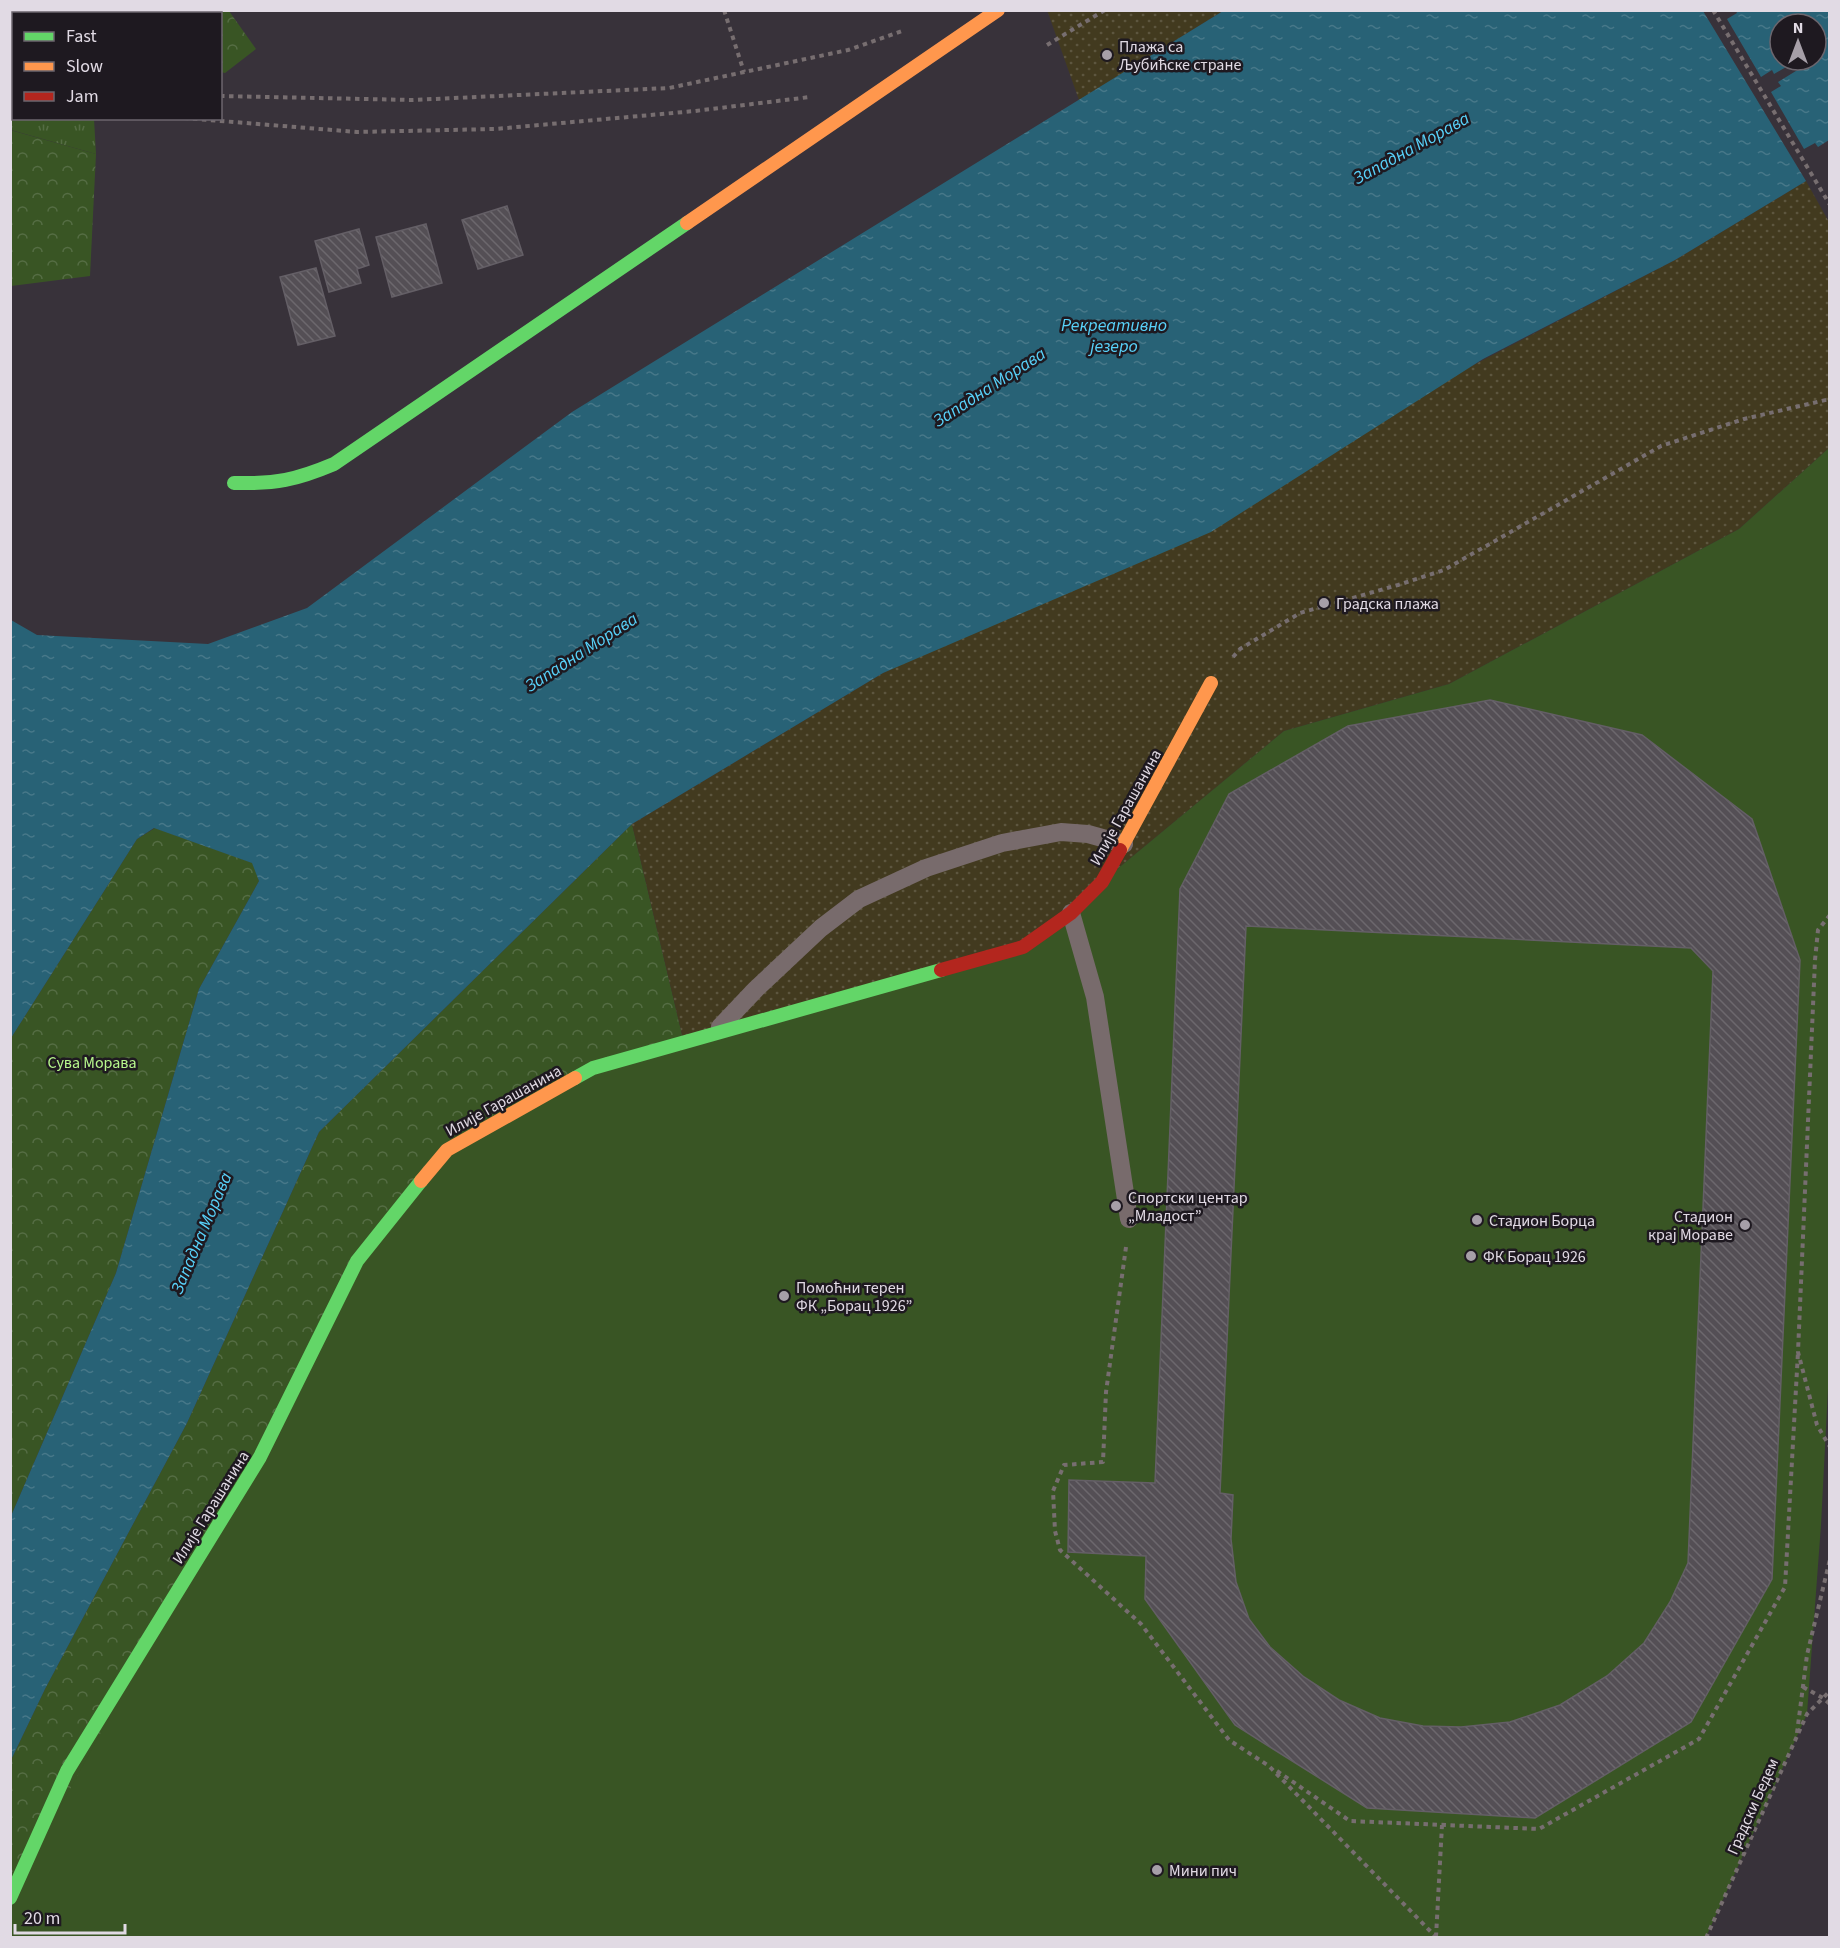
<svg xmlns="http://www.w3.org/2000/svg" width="1840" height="1948" viewBox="0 0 1840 1948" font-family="'Source Sans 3',sans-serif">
  <defs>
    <pattern id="grass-tufts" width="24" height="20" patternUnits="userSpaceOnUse" patternTransform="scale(1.5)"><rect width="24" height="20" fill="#395524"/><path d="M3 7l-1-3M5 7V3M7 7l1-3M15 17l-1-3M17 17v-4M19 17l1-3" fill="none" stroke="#556d44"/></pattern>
    <pattern id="forest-crowns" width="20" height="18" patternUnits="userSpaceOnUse" patternTransform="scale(1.5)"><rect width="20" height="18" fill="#395524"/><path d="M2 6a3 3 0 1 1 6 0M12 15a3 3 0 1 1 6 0" fill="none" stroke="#556d44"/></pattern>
    <pattern id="sand-dots" width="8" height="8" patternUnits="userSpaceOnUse" patternTransform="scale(1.5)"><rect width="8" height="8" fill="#423a1f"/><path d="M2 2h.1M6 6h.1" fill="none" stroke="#5d563f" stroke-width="1.8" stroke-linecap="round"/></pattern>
    <pattern id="water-ripples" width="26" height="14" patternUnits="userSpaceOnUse" patternTransform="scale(1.5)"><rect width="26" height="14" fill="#286276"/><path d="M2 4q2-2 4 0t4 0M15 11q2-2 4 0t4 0" fill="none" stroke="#477889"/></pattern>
    <pattern id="building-back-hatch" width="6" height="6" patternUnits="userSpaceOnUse" patternTransform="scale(1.5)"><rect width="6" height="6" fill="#544f55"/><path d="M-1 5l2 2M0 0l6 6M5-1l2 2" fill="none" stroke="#6c686d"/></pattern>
  </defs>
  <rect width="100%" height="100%" fill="#38323a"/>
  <path fill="url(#grass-tufts)" d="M10,91H13L14,118L94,119L96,154L11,130Z"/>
  <g fill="url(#forest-crowns)">
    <path d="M10,11H229L256,49L225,73L221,72L220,14H14L13,42L11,41Z"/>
    <path d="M10,130L96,154L90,276L11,286Z"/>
    <path d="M632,824L684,1043L11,1898V1760L45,1689L187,1423L319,1132Z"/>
    <path d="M155,828L253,863L259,881L199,989L116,1273L11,1516V1038L137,839Z"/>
  </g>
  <g fill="url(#sand-dots)">
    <path d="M1047,10L1223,11L1079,100Z"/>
    <path d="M1806,181L1829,222V448L1739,529L1449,684L1284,731L1023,947L684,1043L632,824L883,673L1675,260Z"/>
  </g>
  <path fill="#395524" d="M1829,448L1830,1350L1821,1525L1807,1714L1706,1937L11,1938V1898L357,1261L447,1150L593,1068L1023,947L1284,731L1449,684L1739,529Z"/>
  <g fill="url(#water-ripples)">
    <path d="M1223,11H1703L1806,181L1675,260L1483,359L1211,532L883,673L632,824L319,1132L187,1423L45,1689L11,1760V1516L116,1273L199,989L259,881L252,863L154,828L137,839L11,1038V620L37,635L208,644L307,608L572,412Z"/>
    <path d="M1736,11H1829V140L1818,147L1815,143L1804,149L1771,92L1781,86L1778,82L1804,66L1800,60H1816V24H1780V60H1798L1774,74L1772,70L1761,77L1727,19L1737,13Z"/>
  </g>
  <g fill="url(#building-back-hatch)" stroke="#645f66" stroke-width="1.5" fill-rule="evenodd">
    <path d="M507,206L523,255L478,269L462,220Z"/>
    <path d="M426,224L442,283L392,297L376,237Z"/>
    <path d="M359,229L369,265L357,269L361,283L329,292L315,241Z"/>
    <path d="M316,268L335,336L298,345L280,277Z"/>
    <path d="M1490,700L1642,735L1752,819L1800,960L1772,1579L1691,1722L1535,1818L1367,1808L1235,1725L1145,1599L1146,1556L1068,1552L1069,1480L1155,1483L1180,889L1229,794L1348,726ZM1246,926L1691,948L1713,971L1688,1563L1670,1602L1644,1643L1607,1676L1560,1705L1510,1722L1461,1727L1423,1726L1380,1718L1339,1700L1304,1677L1270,1647L1249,1619L1236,1582L1231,1539L1233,1495L1220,1493Z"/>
  </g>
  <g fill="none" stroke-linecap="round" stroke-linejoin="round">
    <g stroke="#776e70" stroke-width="4" stroke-dasharray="4.5 4.5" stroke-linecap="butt">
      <path d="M724,10L744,72"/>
      <path d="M1713,10L1830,205"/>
      <path d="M1047,45L1105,10"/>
      <path d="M10,70L14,71"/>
      <path d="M220,96L412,100L669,88L848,50L905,30"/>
      <path d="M10,104L14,105"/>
      <path d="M184,118L357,132L495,129L695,111L810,97"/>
      <path d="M1233,657L1240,649L1300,613L1398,585L1444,570L1661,446L1744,419L1830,399"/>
      <path d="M1830,915L1818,930L1815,960L1798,1352L1817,1425L1830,1447"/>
      <path d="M1126,1247L1106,1392L1103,1462L1064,1465L1053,1491L1055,1531L1060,1550L1141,1624L1229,1740L1269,1766L1437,1938"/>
      <path d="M1803,1687L1823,1698L1830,1704"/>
      <path d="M1797,1733L1807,1655L1830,1559"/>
      <path d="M1277,1771L1350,1821L1539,1829L1699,1739L1785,1587L1798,1352"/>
      <path d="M1436,1937L1442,1825"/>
      <path d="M1706,1938L1807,1714L1830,1691"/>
    </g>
    <g stroke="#786b6c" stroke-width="18">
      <path d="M1071,913L1095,997L1129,1219"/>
      <path d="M720,1027L756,989L821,928L859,899L926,868L1002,843L1061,832L1088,834L1124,844"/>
    </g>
    <g stroke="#63d668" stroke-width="14">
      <path d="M234,483C276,484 296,480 334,464L687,223"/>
      <path d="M575,1078L593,1068L941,970"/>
      <path d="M10,1898L67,1771L260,1457L357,1261L421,1181"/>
    </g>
    <g stroke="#ff974d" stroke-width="14">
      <path d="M687,223L998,10"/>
      <path d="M1120,850L1211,683"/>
      <path d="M421,1181L447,1150L575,1078"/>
    </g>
    <path stroke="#b3261e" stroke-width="14" d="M941,970L1023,947L1071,913L1102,882L1120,850"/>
  </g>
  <g fill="#a69fa8" stroke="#1e1920" stroke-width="2">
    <circle cx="1107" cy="55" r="6"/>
    <circle cx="1324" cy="603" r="6"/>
    <circle cx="1116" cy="1206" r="6"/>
    <circle cx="1477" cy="1220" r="6"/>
    <circle cx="1745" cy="1225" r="6"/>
    <circle cx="1471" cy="1256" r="6"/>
    <circle cx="784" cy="1296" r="6"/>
    <circle cx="1157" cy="1870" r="6"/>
  </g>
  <g text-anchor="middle" stroke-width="5" stroke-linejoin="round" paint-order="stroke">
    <g font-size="16" fill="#e1dae4" stroke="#1e1920" text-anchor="start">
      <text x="1119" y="52">Плажа са<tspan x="1119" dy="18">Љубићске стране</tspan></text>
      <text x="1336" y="609">Градска плажа</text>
      <text x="1128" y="1203">Спортски центар<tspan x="1128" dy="18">„Младост”</tspan></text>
      <text x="1733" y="1222" text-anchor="end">Стадион<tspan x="1733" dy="18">крај Мораве</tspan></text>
      <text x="1489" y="1226">Стадион Борца</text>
      <text x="1483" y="1262">ФК Борац 1926</text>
      <text x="796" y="1293">Помоћни терен<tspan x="796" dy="18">ФК „Борац 1926”</tspan></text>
      <text x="1169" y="1876">Мини пич</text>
    </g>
    <g font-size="16" fill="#e1dae4" stroke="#1e1920">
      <text transform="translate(1125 807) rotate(-61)" y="6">Илије Гарашанина</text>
      <text transform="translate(503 1100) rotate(-29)" y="6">Илије Гарашанина</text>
      <text transform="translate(210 1507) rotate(-58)" y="6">Илије Гарашанина</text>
      <text transform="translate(1752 1806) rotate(-66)" y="6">Градски Бедем</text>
    </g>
    <g font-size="16" fill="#b7f78c" stroke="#1e1920">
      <text x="92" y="1068">Сува Морава</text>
    </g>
    <g font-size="18" font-style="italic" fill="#58d2fa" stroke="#1e1920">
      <text transform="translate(1411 148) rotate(-29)" y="6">Западна Морава</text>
      <text x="1114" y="331">Рекреативно<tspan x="1114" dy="21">језеро</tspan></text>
      <text transform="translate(989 387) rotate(-33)" y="6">Западна Морава</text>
      <text transform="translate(581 652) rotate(-33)" y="6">Западна Морава</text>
      <text transform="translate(201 1233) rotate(-67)" y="6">Западна Морава</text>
    </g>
  </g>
  <rect width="1840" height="1948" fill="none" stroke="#e1dae4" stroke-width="24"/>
  <rect x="12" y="12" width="210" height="108" fill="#1e1920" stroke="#6c666e" stroke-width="1.5"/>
  <rect x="24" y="32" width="30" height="9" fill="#63d668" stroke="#6c666e" stroke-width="1.5"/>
  <text x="66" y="42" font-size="18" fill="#e1dae4">Fast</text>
  <rect x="24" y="62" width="30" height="9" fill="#ff974d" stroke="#6c666e" stroke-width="1.5"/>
  <text x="66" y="72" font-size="18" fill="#e1dae4">Slow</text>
  <rect x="24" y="92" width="30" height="9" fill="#b3261e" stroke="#6c666e" stroke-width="1.5"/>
  <text x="66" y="102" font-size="18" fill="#e1dae4">Jam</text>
  <g transform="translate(1798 42)"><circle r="28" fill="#1e1920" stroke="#6c666e" stroke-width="1.5"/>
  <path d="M0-4.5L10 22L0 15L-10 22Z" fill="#a69fa8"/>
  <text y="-9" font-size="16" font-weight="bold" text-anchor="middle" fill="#e1dae4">N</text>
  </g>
  <path d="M15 1924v9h110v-9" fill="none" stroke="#e1dae4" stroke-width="3"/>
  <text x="24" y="1924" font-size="18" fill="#e1dae4" stroke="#1e1920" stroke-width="4.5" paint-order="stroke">20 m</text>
</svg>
